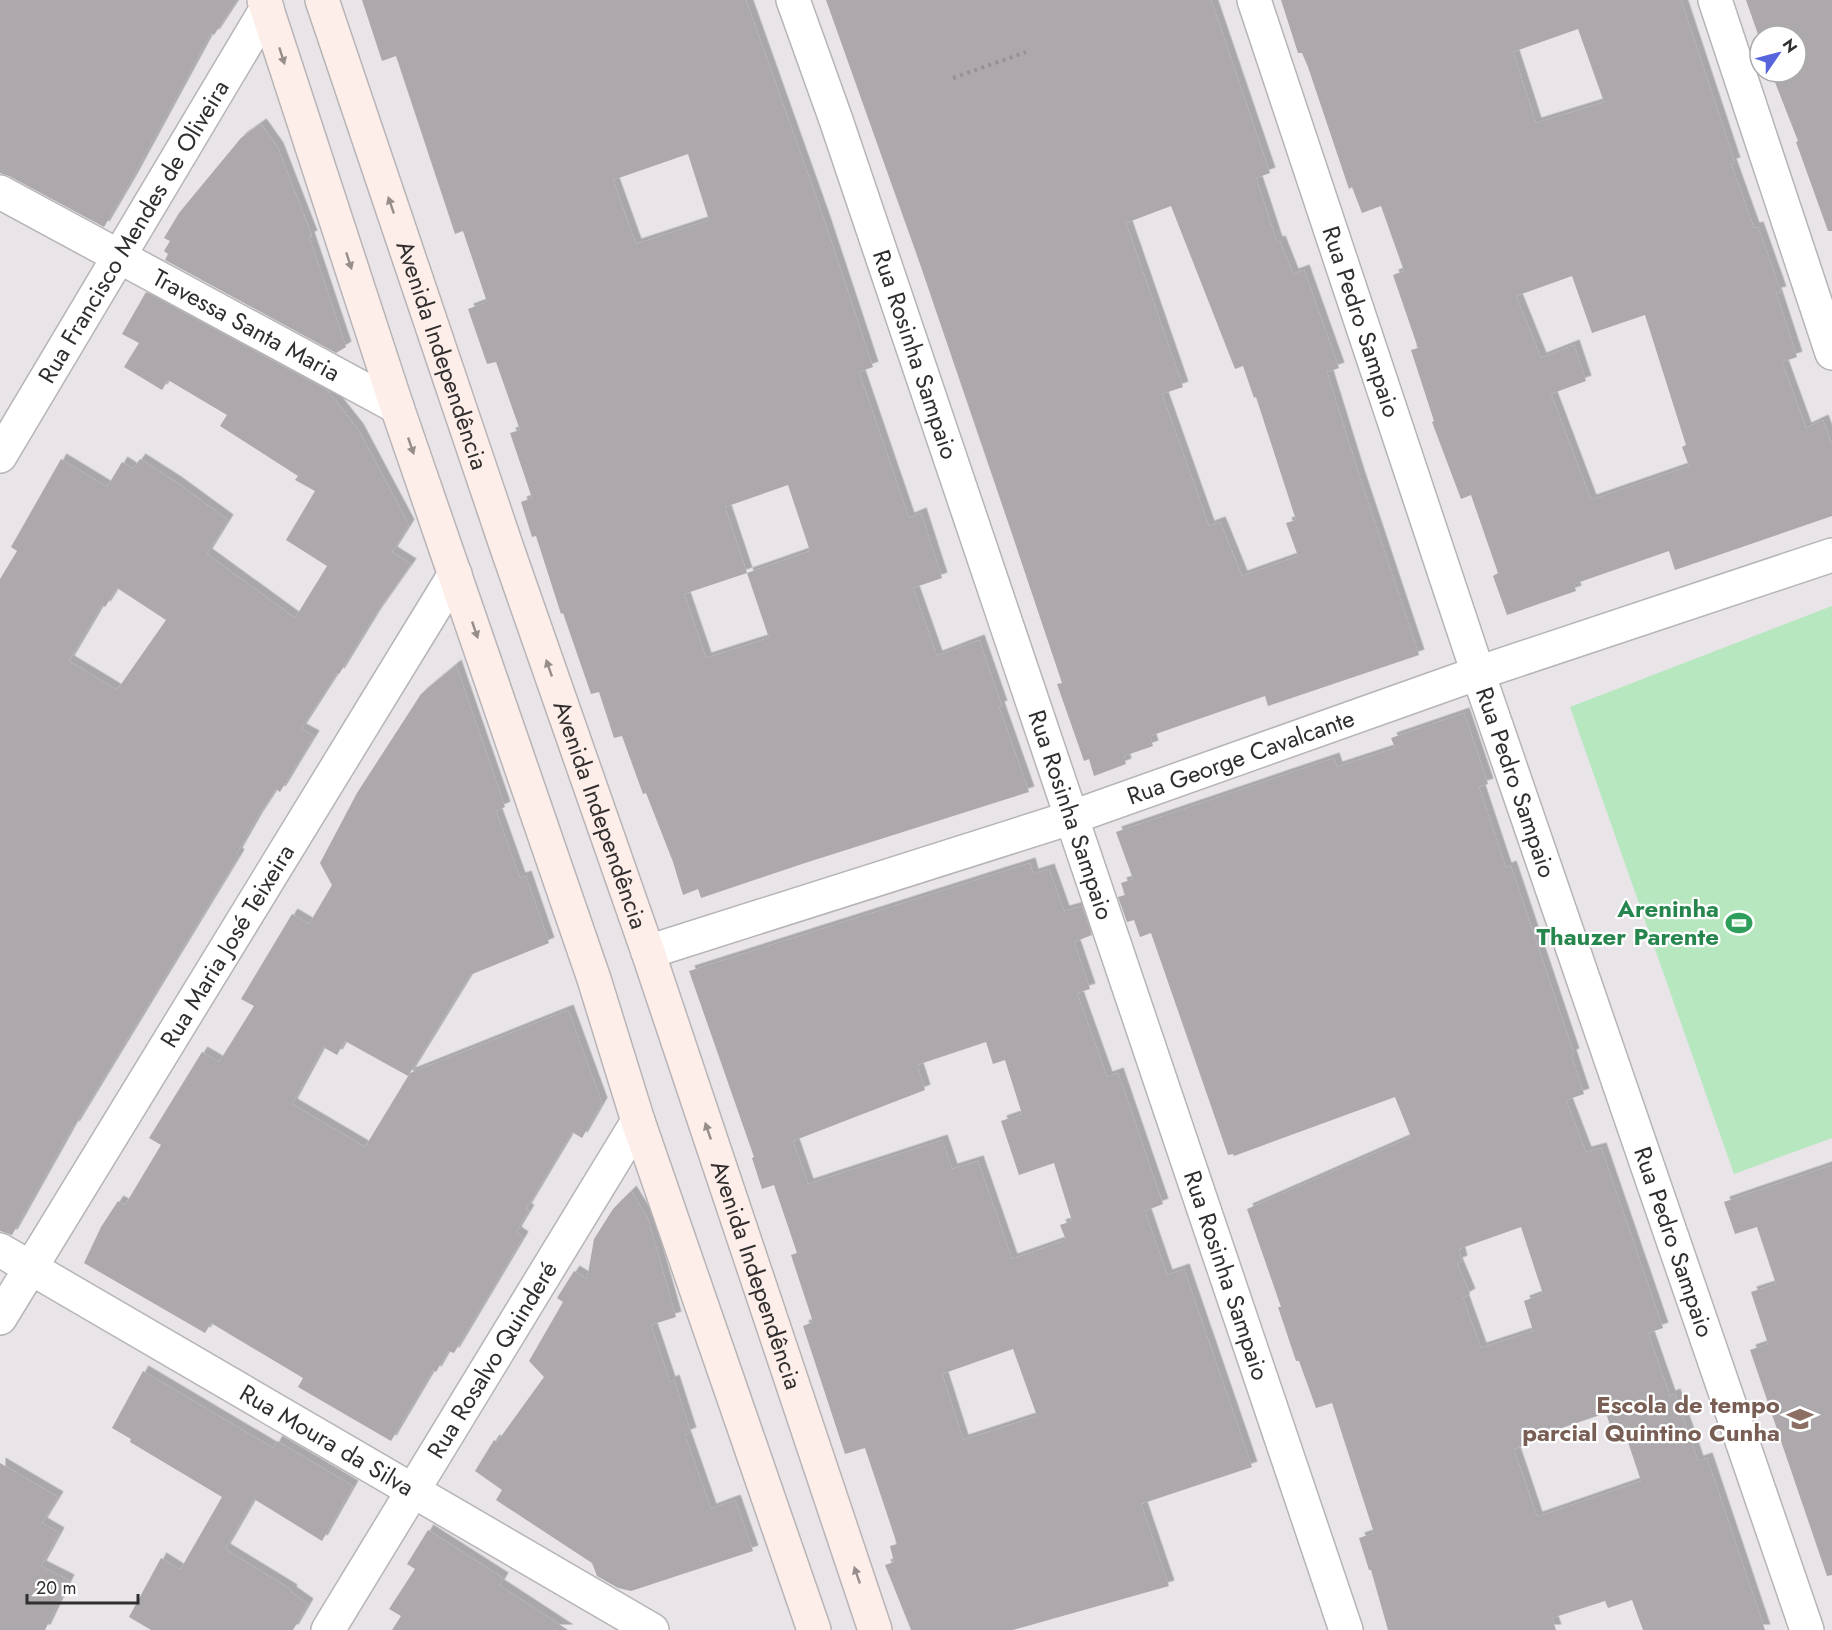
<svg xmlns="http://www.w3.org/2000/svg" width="1832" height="1630" viewBox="0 0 1832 1630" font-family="Jost,sans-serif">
  <defs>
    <filter id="shadow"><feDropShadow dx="5.5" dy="-5.5" stdDeviation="0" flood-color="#0004"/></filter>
  </defs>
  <rect width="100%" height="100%" fill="#e8e4e8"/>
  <path fill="#b6e7bf" d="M1832,606V1138L1734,1174L1570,707Z"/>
  <g fill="#aca8ab" fill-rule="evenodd" filter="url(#shadow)">
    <path d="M0,0H237L214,35L211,33L132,179L104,227L9,176L0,173Z"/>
    <path d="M362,0H746L825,222L873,367L859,372L909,518L921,513L942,578L913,588L937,656L979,640L1002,706L999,707L1029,792L805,863L701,898L698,889L683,895L673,862L646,793L643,794L622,736L614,738L599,692L591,694L563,613L561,614L536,536L532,537L521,502L532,498L510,433L520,430L496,362L487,364L468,309L487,302L463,231L455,234L396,56L382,61ZM688,154L709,220L636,244L613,180ZM788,485L810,551L747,573L725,507ZM747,573L769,638L706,658L684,594Z"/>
    <path d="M826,0H1211L1270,173L1256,178L1277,242L1280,241L1293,274L1304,270L1339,368L1327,372L1359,475L1419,655L1268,706L1265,696L1150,736L1153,746L1124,756L1126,764L1094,776L1089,759L1084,761L1057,684L1062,683L1010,528L920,264ZM1171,206L1235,369L1243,366L1254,398L1256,397L1296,520L1286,523L1298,556L1242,576L1220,522L1209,526L1162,394L1183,387L1126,223Z"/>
    <path d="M1281,0H1681L1735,163L1731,164L1754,228L1758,227L1781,292L1776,293L1797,357L1782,362L1806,428L1823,420L1832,445V516L1675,570L1669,551L1574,584L1576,591L1507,615L1493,576L1498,573L1471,495L1461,499L1432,422L1434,421L1411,350L1418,348L1393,275L1404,271L1381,206L1362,213L1352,187L1349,189L1308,67L1302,53H1298ZM1578,29L1604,102L1536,123L1513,52ZM1572,276L1592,333L1645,315L1686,445L1682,447L1689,466L1591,500L1551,394L1586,381L1574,345L1541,358L1516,296Z"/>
    <path d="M1746,0H1832V231H1828L1796,142L1798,141L1771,72H1796V36H1760V40Z"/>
    <path d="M261,124L278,148L312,236L309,237L346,347L336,353L165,260L168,254L164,251L170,241L164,238L179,213L241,138Z"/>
    <path d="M146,292L327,390L358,429L409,525L392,552L411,564L375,615L339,674L337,673L301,729L314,736L280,792L276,789L257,818L237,853L239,855L74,1127L73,1126L12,1235L0,1231V579L17,551L11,547L61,459L107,487L122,462L133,469L140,459L176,482L228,520L207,554L295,618L327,566L286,540L315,491L295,480L298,476L220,426L227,415L168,380L162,390L124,367L139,343L122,334ZM117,588L166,620L117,690L69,661L102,605L105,607Z"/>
    <path d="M456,665L505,807L496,811L520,878L526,876L549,943L470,975L408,1076L345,1041L337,1055L323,1047L292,1104L365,1147L410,1073L568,1010L602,1103L582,1138L572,1132L526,1209L529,1210L516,1232L523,1237L454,1353L448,1351L436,1372L433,1370L391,1441L298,1387L303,1378L241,1341L211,1323L205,1333L84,1263L101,1227L118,1201L125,1205L161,1145L149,1138L202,1052L219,1062L254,1006L241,999L292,914L309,924L332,885L320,863L357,793L421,694Z"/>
    <path d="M1464,713L1488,784L1479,787L1506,868L1511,866L1574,1054L1571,1055L1584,1094L1566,1100L1586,1152L1601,1148L1663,1328L1648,1333L1670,1396L1675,1394L1698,1461L1707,1458L1765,1630H1643L1632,1600L1608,1608L1605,1601L1552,1618L1556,1630H1388L1371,1570H1369L1359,1538L1374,1533L1332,1403L1316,1408L1299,1361H1296L1278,1307H1281L1247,1209L1411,1137L1395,1097L1234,1156L1233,1154L1228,1155L1151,933L1140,937L1134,920L1127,922L1118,897L1125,895L1121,883L1133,879L1116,832L1334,758L1337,767L1395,748L1391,738ZM1521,1227L1543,1294L1524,1301L1533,1331L1481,1348L1463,1298L1470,1294L1457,1263L1462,1261L1459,1249ZM1606,1413L1611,1428L1622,1424L1641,1481L1537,1517L1514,1449L1540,1441L1538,1436Z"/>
    <path d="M1030,863L1033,874L1049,869L1064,911L1082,906L1092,935L1074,942L1090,989L1077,993L1107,1077L1118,1073L1163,1204L1145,1211L1167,1275L1184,1269L1252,1467L1141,1504L1169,1586L1013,1630H911L885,1565L894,1562L890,1546L897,1544L865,1448L845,1454L803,1326L813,1322L791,1255L797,1253L774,1185L762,1189L752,1158L754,1157L689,971ZM986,1042L993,1064L1005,1060L1022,1114L1001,1121L1019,1175L1054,1163L1072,1221L1060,1225L1066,1240L1012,1259L978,1161L952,1169L942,1140L808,1184L793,1141L925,1090L917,1065ZM1013,1349L1037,1416L963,1440L942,1374Z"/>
    <path d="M1832,1165V1575L1827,1576L1750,1350L1768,1344L1751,1292L1776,1284L1757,1227L1735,1234L1724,1202Z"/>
    <path d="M631,1191L648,1219L676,1317L651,1325L670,1382L674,1380L691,1433L685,1435L691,1452L711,1509L735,1500L753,1551L631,1591L618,1588L597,1576L592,1563L496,1500L502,1490L475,1471L494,1440L497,1442L544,1377L529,1361L563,1302L557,1298L574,1271L587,1279L594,1239L613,1209Z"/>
    <path d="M143,1371L273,1448L277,1441L353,1486L322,1541L254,1499L225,1549L292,1590L291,1592L308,1604L293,1630H151L129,1617L161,1558L180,1570L222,1497L130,1442L131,1439L112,1428Z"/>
    <path d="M0,1463L58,1497L42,1523L59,1533L41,1566L69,1580L45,1630H0Z"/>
    <path d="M428,1530L503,1578L499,1585L568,1630H392L401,1616L389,1609L415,1569L407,1564Z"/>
  </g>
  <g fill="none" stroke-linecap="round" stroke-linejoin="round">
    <g stroke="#b7b4b7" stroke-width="36">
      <g id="minor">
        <path id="s1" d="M793,0L836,120L1346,1630"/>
        <path id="s2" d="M1254,0L1478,673L1807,1630"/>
        <path d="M1715,0L1832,353"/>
        <path id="s3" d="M0,192L397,407"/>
        <path id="s4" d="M0,456L267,8"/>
        <path id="s5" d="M648,952L1070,818L1478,673L1832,555"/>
        <path id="s6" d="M0,1250L652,1630"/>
        <path id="s7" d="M0,1318L455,574"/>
        <path id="s8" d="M328,1630L638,1121"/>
      </g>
    </g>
    <g stroke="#b7b4b7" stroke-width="36">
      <g id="secondary">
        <path d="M264,0L397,407L594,979L638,1121L814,1630"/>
        <path id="s9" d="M322,0L508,551L648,952L875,1630"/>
      </g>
    </g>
    <path stroke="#959194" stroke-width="4" stroke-dasharray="3 4.5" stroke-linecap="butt" d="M953,78L1026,52"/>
    <use href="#minor" stroke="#fff" stroke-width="33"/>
    <use href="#secondary" stroke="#feeee9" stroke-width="33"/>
  </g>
  <defs><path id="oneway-solid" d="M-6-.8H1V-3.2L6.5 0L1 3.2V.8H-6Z" transform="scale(1.5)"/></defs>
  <g fill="#978e8c">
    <use href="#oneway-solid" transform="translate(282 56) rotate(72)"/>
    <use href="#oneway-solid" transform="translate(391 205) rotate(-109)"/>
    <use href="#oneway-solid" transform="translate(349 261) rotate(72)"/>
    <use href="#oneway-solid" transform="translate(411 446) rotate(71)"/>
    <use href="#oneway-solid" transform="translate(475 630) rotate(71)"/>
    <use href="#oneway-solid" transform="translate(549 668) rotate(-109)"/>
    <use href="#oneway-solid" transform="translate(708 1131) rotate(-109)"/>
    <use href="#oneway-solid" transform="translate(857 1575) rotate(-109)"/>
  </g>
  <defs>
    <g id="stadium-bare" transform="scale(2.07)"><path d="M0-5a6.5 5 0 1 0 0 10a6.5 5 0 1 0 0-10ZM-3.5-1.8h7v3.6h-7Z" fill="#2e9e5b" stroke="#fff" stroke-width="2.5" paint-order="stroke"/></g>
    <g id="school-bare" transform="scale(2.07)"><path d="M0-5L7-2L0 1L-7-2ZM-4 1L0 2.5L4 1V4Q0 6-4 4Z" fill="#8d6e63" stroke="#fff" stroke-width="2.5" paint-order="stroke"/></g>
  </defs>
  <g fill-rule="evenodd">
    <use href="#stadium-bare" x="1739" y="923"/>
    <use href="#school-bare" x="1800" y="1419"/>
  </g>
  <g text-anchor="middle" stroke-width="4.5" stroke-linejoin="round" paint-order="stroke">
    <g font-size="24" fill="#302e2f" stroke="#fff">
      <text dy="8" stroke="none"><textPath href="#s4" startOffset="261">Rua Francisco Mendes de Oliveira</textPath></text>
      <text dy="8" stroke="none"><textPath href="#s2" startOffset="339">Rua Pedro Sampaio</textPath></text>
      <text dy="8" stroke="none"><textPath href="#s3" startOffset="280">Travessa Santa Maria</textPath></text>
      <text dy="8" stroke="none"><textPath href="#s1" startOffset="375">Rua Rosinha Sampaio</textPath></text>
      <text dy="8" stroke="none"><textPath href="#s9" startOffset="375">Avenida Independência</textPath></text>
      <text dy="8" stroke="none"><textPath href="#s5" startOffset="624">Rua George Cavalcante</textPath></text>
      <text dy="8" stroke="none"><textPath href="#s2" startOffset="825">Rua Pedro Sampaio</textPath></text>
      <text dy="8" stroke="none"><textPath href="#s9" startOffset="861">Avenida Independência</textPath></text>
      <text dy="8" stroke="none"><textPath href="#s1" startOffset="861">Rua Rosinha Sampaio</textPath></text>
      <text dy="8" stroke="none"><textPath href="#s7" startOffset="436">Rua Maria José Teixeira</textPath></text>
      <text dy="8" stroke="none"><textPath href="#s2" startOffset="1311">Rua Pedro Sampaio</textPath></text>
      <text dy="8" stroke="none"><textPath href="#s9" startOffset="1347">Avenida Independência</textPath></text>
      <text dy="8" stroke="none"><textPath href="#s1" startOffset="1347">Rua Rosinha Sampaio</textPath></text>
      <text dy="8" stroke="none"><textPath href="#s8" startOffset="316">Rua Rosalvo Quinderé</textPath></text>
      <text dy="8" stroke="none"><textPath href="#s6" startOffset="378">Rua Moura da Silva</textPath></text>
    </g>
    <g font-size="24" font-weight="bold" fill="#27864d" stroke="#fff" text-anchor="end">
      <text x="1719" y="917">Areninha<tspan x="1719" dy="28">Thauzer Parente</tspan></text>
    </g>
    <g font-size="24" font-weight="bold" fill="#785e54" stroke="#fff" text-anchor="end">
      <text x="1780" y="1413">Escola de tempo<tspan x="1780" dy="28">parcial Quintino Cunha</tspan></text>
    </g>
  </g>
  <g transform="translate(1778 54) rotate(55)"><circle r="28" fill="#ffffff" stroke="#acabac" stroke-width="1.5"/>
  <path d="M0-4.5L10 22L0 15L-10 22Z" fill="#5864db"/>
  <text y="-9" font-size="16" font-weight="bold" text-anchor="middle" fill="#302e2f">N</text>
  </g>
  <path d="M27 1594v9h111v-9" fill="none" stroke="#302e2f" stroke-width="3"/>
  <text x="36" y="1594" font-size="18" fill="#302e2f" stroke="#ffffff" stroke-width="4.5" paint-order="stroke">20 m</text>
</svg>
